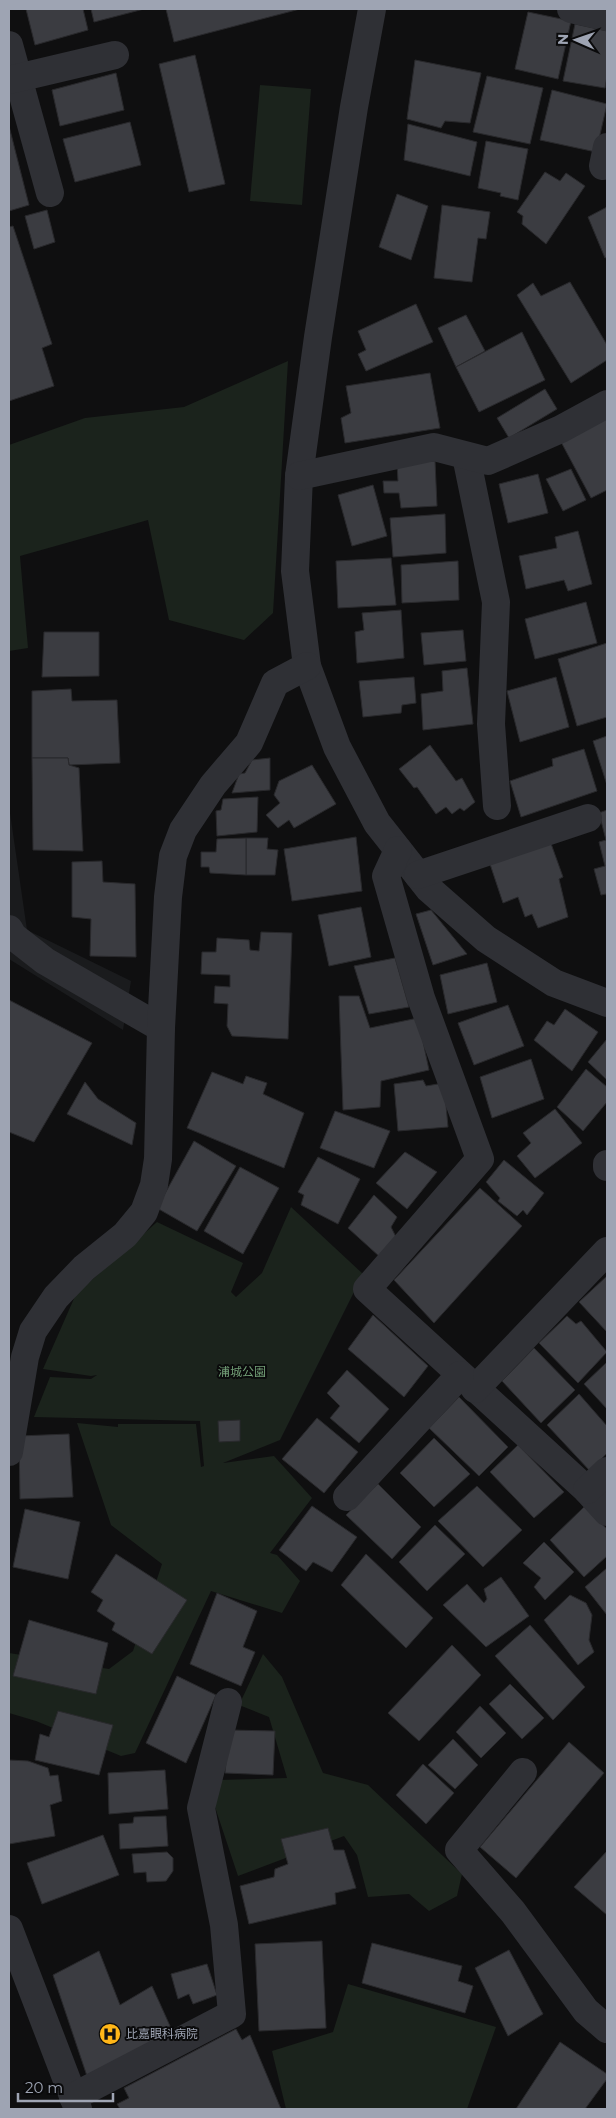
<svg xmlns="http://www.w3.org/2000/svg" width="616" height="2118" viewBox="0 0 616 2118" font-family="Montserrat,'Noto Sans JP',sans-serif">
  <rect width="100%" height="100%" fill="#0f0f10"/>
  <path fill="#1a1b1d" d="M9,806L27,930L131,981L123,1030L9,959Z"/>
  <g fill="#1b231c">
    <path d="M260,85L311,89L302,205L250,201Z"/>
    <path d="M288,361L273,613L244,640L169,620L148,520L20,556L28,648L9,651V445L85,418L184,407Z"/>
    <path d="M291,1207L363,1274L280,1440L223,1463L274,1456L312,1498L270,1553L277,1555L300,1581L282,1613L211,1591L135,1753L121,1756L36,1721L9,1713V1653L109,1669L133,1651L162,1564L111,1525L77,1423L118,1427V1424H196L201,1467L204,1466L200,1421L34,1417L50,1377L91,1379L97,1375L91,1376L43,1369L76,1294L157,1222L243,1263L231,1292L236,1297L262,1273Z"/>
    <path d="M263,1654L282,1677L323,1773L368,1785L462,1874L457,1896L429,1911L409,1894L368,1897L357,1855L344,1836L238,1876L215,1807L218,1780L287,1778L269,1717L239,1705Z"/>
    <path d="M348,1984L496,2027L467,2109H286L272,2051L333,2032Z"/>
  </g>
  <g fill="#3b3c41" stroke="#29292c">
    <path d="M26,9H83L88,30L35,45Z"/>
    <path d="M91,9H144L94,22Z"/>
    <path d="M166,9H300L174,42Z"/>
    <path d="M528,12L571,21L558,79L515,69Z"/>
    <path d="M575,24L607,31V76L605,88L563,81Z"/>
    <path d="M195,55L225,184L189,192L159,64Z"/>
    <path d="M415,60L481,73L470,123L445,121L441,128L407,119Z"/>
    <path d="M116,73L124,110L60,126L52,90Z"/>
    <path d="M487,76L543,88L530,144L473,132Z"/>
    <path d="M552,90L607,104L596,152L540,140Z"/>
    <path d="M130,122L141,165L75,182L63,139Z"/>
    <path d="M408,124L477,142L470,176L404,160Z"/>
    <path d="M9,126L29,205L9,211Z"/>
    <path d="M486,141L528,149L518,200L500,196L501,193L478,188Z"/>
    <path d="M545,172L560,181L566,173L585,186L546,244L522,224L523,216L517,212Z"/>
    <path d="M397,194L428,206L411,260L379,247Z"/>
    <path d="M442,205L490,212L486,239L478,238L472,282L434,278Z"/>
    <path d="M607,207V257L605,258L588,217Z"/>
    <path d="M47,210L55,242L34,249L25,216Z"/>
    <path d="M13,226L52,344L42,348L54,386L9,401V227Z"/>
    <path d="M570,282L607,345V360L571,383L517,295L533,283L541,296Z"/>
    <path d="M416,304L433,342L366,371L358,354L366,350L358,331Z"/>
    <path d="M466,315L485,351L456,367L438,328Z"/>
    <path d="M522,332L545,380L479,412L456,367Z"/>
    <path d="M430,373L440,428L345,443L341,418L351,413L346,386Z"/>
    <path d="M545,389L557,409L509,438L497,418Z"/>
    <path d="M607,414V490L591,498L560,440Z"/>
    <path d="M435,461L437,506L401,508L399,493H384L383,481H398L397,462Z"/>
    <path d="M571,469L586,500L563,511L546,479Z"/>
    <path d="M538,474L548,513L508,523L499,484Z"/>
    <path d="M373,485L387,536L352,546L338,495Z"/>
    <path d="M445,514L446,553L393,557L390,518Z"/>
    <path d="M578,531L592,584L568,591L564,580L526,589L519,556L557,548L555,537Z"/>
    <path d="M391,558L396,605L338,608L336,561Z"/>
    <path d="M458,561L459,600L402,603L401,565Z"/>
    <path d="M586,602L597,643L535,659L525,619Z"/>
    <path d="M401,610L404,658L357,663L355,632L364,630L362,613Z"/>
    <path d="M463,630L466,661L424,665L421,633Z"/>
    <path d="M44,632H99V676L42,677Z"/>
    <path d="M607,643V717L577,726L558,659Z"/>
    <path d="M467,668L473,724L423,730L421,694L443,691L442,671Z"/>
    <path d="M414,677L416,703L402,705L401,713L363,717L359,681Z"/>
    <path d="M556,677L569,727L520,742L507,691Z"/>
    <path d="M71,689L72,701L117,700L120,763L69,765L68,758H32V691Z"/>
    <path d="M607,736V785L593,741Z"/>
    <path d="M430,745L456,781L462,778L475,802L464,811L460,808L452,814L446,807L436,814L417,787L414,788L399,769Z"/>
    <path d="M584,749L597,791L521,817L510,781L553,766L552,759Z"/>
    <path d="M32,758H68L69,765L79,768L83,851L33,850Z"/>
    <path d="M270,758V790L232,793L239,774L245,773L252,760Z"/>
    <path d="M312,765L336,804L294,828L289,820L278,828L266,815L280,803L274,795L279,781Z"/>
    <path d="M258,797L257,832L217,836L216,811L221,810L223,799Z"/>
    <path d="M607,810V898L606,894L601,895L594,869L605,866L599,842L606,840L599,813Z"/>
    <path d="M356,837L362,891L292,901L284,849Z"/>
    <path d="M246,838H268L267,849L278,850L275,875H246Z"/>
    <path d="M246,838V875L210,873L209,867H201V852H216L217,839Z"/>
    <path d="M549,838L563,877L559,879L568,917L538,928L532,914L525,917L518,897L503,903L488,858Z"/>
    <path d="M102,861L103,882L135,884L136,957L90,956L91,919L72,917V862Z"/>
    <path d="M361,907L371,957L329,966L318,915Z"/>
    <path d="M431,910L467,954L433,965L416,914Z"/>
    <path d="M261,932L292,933L288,1039L232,1036L227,1026L228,1004L214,1003L215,986L230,987V975L201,974L202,952H216L217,938L249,940L250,950L259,951Z"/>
    <path d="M395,958L409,1007L369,1014L354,966Z"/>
    <path d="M487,963L497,1002L448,1014L440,975Z"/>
    <path d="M339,996H359L370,1028L418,1018L429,1070L381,1081L380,1107L343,1110Z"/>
    <path d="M9,1000L92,1043L34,1142L9,1132Z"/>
    <path d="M508,1005L524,1046L474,1065L458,1023Z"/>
    <path d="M565,1009L598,1032L572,1071L534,1040L547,1021L554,1025Z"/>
    <path d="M607,1039V1080L588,1062Z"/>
    <path d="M531,1059L544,1099L492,1118L480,1077Z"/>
    <path d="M586,1069L607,1087V1102L583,1131L557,1107Z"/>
    <path d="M212,1072L243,1084L246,1076L267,1083L263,1094L304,1113L284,1168L187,1128Z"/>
    <path d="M423,1080L426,1086L444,1083L448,1127L398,1131L394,1084Z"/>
    <path d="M85,1082L98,1099L136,1123L132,1145L67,1114Z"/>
    <path d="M555,1109L582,1143L535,1178L517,1156L531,1143L523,1133Z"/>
    <path d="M335,1111L390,1131L374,1168L320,1148Z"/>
    <path d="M194,1141L236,1166L197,1231L157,1208Z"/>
    <path d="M405,1152L437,1172L407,1209L376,1183Z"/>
    <path d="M318,1157L360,1179L338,1224L301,1205L304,1195L298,1192Z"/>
    <path d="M504,1160L544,1193L527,1215L523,1210L517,1216L498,1201L500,1198L486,1182Z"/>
    <path d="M240,1167L279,1188L243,1254L204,1231Z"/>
    <path d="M480,1188L522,1226L434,1323L394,1280Z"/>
    <path d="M374,1195L397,1217L391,1227L396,1237L380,1257L348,1228Z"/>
    <path d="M607,1276V1332L579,1302Z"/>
    <path d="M373,1315L428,1366L404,1397L348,1349Z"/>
    <path d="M567,1316L576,1324L581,1321L607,1352L578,1383L539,1343Z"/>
    <path d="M534,1348L575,1390L541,1423L502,1381Z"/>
    <path d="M607,1362V1409L584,1384Z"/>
    <path d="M347,1370L389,1409L359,1443L330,1418L340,1406L327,1393Z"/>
    <path d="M579,1394L607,1426V1453L590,1471L547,1425Z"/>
    <path d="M459,1397L508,1447L479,1476L429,1428Z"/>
    <path d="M317,1418L358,1452L324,1493L282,1459Z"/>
    <path d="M240,1420V1441L219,1442L218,1421Z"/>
    <path d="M69,1434L73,1497L20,1499L19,1436Z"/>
    <path d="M434,1438L470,1474L434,1507L400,1473Z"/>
    <path d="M518,1445L564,1492L534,1518L490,1472Z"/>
    <path d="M378,1484L421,1527L392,1559L346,1515Z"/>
    <path d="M477,1486L522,1530L483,1567L438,1521Z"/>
    <path d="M312,1506L357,1537L332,1572L313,1562L306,1571L279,1550Z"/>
    <path d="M584,1507L607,1529V1556L584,1577L550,1540Z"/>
    <path d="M25,1509L80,1522L68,1579L13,1567Z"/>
    <path d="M435,1525L465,1554L427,1591L399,1562Z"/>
    <path d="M544,1542L574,1572L545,1600L534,1587L541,1578L523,1563Z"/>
    <path d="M116,1554L187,1600L152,1654L112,1630L115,1623L97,1611L103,1600L91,1592Z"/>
    <path d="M366,1554L433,1618L406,1648L341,1585Z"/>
    <path d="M607,1568V1615L585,1587Z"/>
    <path d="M501,1577L529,1616L486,1647L443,1605L467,1584L484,1603L487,1599L484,1589Z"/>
    <path d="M217,1593L257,1611L243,1647L255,1652L241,1686L190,1664Z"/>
    <path d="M570,1595L586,1603L592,1615L589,1640L594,1652L578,1665L544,1620Z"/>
    <path d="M29,1620L108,1643L96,1694L13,1676Z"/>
    <path d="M530,1625L585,1687L553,1720L495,1656Z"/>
    <path d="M452,1645L481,1675L419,1741L388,1713Z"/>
    <path d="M177,1676L216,1695L186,1763L146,1743Z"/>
    <path d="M510,1684L544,1718L522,1739L489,1704Z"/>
    <path d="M480,1706L506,1733L481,1758L456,1732Z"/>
    <path d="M58,1711L113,1725L99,1775L35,1760L40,1734L49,1737Z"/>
    <path d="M229,1730L275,1731L273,1775L225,1773Z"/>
    <path d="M453,1739L478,1765L455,1789L428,1765Z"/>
    <path d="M569,1742L604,1773L516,1878L480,1847Z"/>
    <path d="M9,1760L28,1761L48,1768L50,1776L58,1775L62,1801L50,1805L55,1836L9,1844Z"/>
    <path d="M423,1764L454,1793L426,1824L396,1795Z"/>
    <path d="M165,1770L168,1809L109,1814L108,1773Z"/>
    <path d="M166,1816L168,1846L120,1849L119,1824L133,1823L134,1817Z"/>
    <path d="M328,1828L334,1850H344L356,1888L335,1893L336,1904L249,1924L240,1886L274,1877L275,1869L288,1864L281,1839Z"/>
    <path d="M103,1835L119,1875L42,1904L27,1863Z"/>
    <path d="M607,1851V1915L574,1887Z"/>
    <path d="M167,1852L173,1858V1871L166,1881L147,1882L146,1872L134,1873L132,1854Z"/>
    <path d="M322,1941L326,2028L259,2031L255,1944Z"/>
    <path d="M372,1943L462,1966L458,1981L473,1986L465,2013L362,1983Z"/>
    <path d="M509,1950L543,2014L508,2036L475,1968Z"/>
    <path d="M99,1951L120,2005L152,1986L175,2037L90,2085L53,1975Z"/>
    <path d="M207,1964L217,1995L193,2004L189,1994L178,1999L171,1974Z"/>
    <path d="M236,2029L242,2040L250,2035L281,2109H120L117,2104L129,2098L124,2088Z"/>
    <path d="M560,2042L607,2074V2079L585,2109H516Z"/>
  </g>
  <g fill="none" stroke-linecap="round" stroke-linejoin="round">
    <g stroke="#2f3035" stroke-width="28">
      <path d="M372,9L354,107L318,337L299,476L295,571L307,666L337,747L377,823L429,889L486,939L554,983L607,1003"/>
      <path d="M571,9L607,17"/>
      <path d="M9,45L50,193"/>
      <path d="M9,80L115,55"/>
      <path d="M603,166L607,147"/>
      <path d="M466,456L496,602L491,724L497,806"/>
      <path d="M299,476L434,447L488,461L561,429L607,404"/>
      <path d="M398,850L386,876L421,998L480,1159L367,1289L587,1490L607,1512"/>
      <path d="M418,875L588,818"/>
      <path d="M9,929L13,936L45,961L161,1028"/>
      <path d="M607,1164V1167"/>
      <path d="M475,1389L607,1251"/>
      <path d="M9,1452L25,1357L33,1331L56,1297L84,1268L125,1235L144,1212L154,1185L158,1159L161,1028L168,897L173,856L183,830L213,785L249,743L275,683L307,666"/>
      <path d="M587,1490L607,1471"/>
      <path d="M347,1497L460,1375"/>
      <path d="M523,1772L459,1850L513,1912L586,2011L607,2029"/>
      <path d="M9,1929L78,2109"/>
      <path d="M73,2097L232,2014L224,1925L201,1808L228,1702"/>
    </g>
  </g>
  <defs>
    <g id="hospital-disc" transform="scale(1.125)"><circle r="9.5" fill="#ffb618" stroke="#0a0a0b"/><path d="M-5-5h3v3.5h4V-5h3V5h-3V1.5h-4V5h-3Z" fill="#111"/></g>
  </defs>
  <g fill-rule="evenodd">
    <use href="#hospital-disc" x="110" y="2034"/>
  </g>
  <g text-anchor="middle" stroke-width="4" stroke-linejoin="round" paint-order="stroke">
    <g font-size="12" fill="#739f77" stroke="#0a0a0b">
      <text x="242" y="1376">浦城公園</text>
    </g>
    <g font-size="12" fill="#9ea4b3" stroke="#0a0a0b" text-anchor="start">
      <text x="126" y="2038">比嘉眼科病院</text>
    </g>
  </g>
  <rect width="616" height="2118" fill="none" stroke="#9ea4b3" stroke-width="20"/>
  <g transform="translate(576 40) rotate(272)" stroke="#0a0a0b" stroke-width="4" paint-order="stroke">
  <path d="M0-4L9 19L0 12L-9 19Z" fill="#9ea4b3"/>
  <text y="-8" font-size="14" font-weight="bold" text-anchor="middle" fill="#9ea4b3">N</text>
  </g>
  <path d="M18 2093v8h95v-8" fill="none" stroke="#9ea4b3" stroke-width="2.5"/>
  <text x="25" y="2093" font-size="15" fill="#9ea4b3" stroke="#0a0a0b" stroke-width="4" paint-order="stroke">20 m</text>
</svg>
